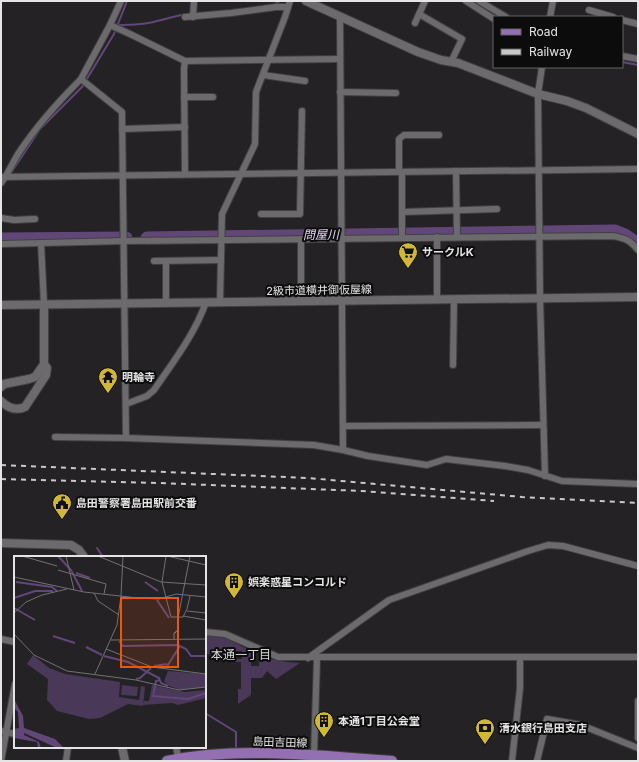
<svg xmlns="http://www.w3.org/2000/svg" width="639" height="762" viewBox="0 0 639 762" font-family="Inter,'Noto Sans JP',sans-serif">
  <rect width="100%" height="100%" fill="#242225"/>
  <path fill="#493858" d="M205,635L226,638L251,651V666H259V654C273,661 285,662 300,663L276,679L267,671L262,678H251V695L238,704V689H241V662H232L233,659H242V651H231V654H205Z"/>
  <g fill="none" stroke-linecap="round" stroke-linejoin="round">
    <g stroke="#614777" stroke-width="2">
      <path d="M472,1L499,17"/>
      <path d="M273,5L280,1"/>
      <path d="M117,25C130,25 144,25 157,21C168,19 179,14 191,14"/>
      <path d="M622,62L638,65"/>
      <path d="M11,173L40,129L82,87L114,34L127,1"/>
      <path d="M97,548L103,557"/>
      <path d="M205,713L236,732V747"/>
    </g>
    <g stroke="#614777" stroke-width="13">
      <path d="M147,238L615,231L625,235L638,244"/>
      <path d="M1,239L126,238"/>
    </g>
    <g stroke="#414042" stroke-width="8">
      <g id="minor">
        <path d="M121,1L110,25L81,79L122,112L126,438"/>
        <path d="M466,1L494,19"/>
        <path d="M479,1L506,17"/>
        <path d="M589,10L613,17"/>
        <path d="M419,14L462,39L451,62"/>
        <path d="M185,17L231,13L276,7H288"/>
        <path d="M193,17L194,1"/>
        <path d="M340,17L343,450"/>
        <path d="M550,17L553,1"/>
        <path d="M622,20L638,24"/>
        <path d="M415,23L425,1"/>
        <path d="M110,25L130,34L185,61L340,59"/>
        <path d="M622,56L638,59"/>
        <path d="M542,67L538,94L540,298L545,476"/>
        <path d="M263,75L305,81"/>
        <path d="M340,92L396,93"/>
        <path d="M184,97H213"/>
        <path d="M122,129L185,127"/>
        <path d="M456,171L457,237"/>
        <path d="M399,172V139L404,135H439"/>
        <path d="M402,172V238"/>
        <path d="M185,174L184,69L185,61"/>
        <path d="M1,177L638,169"/>
        <path d="M1,183C9,173 13,161 20,151C38,124 58,102 81,79"/>
        <path d="M402,212L497,209"/>
        <path d="M261,214H300L302,111"/>
        <path d="M1,218L14,220L35,219"/>
        <path d="M437,237V299"/>
        <path d="M301,239V301"/>
        <path d="M41,243L44,304"/>
        <path d="M1,244L124,241L613,236C625,238 630,240 638,250"/>
        <path d="M154,261L221,260"/>
        <path d="M166,261V302"/>
        <path d="M220,302L222,214L255,144L256,92L285,17L290,1"/>
        <path d="M453,365L454,299"/>
        <path d="M126,404L147,396L154,390C173,362 195,334 206,302"/>
        <path d="M343,426L543,425"/>
        <path d="M55,437L126,438L314,445L343,450L368,456L427,465L446,459L505,466L528,470L562,481L638,484"/>
        <path d="M205,632L225,634L278,657H638"/>
        <path d="M1,639L15,642"/>
        <path d="M308,658L389,600L528,551L548,545L563,546L638,566"/>
        <path d="M638,701V738"/>
        <path d="M1,731L15,734"/>
        <path d="M176,747L179,761"/>
        <path d="M314,755L317,658"/>
        <path d="M1,761L15,684"/>
        <path d="M66,761L68,747"/>
        <path d="M512,761L520,688V657"/>
        <path d="M537,761L547,719L581,725L638,748"/>
      </g>
    </g>
    <g stroke="#414042" stroke-width="10">
      <g id="tertiary">
        <path d="M306,1L418,52L441,60L458,63L538,94L567,101L586,108L638,134"/>
        <path d="M1,305L638,297"/>
        <path d="M1,387L4,384L29,379L35,377L44,364"/>
        <path d="M1,401C8,408 16,411 25,407L46,375L47,368L44,364V304"/>
        <path d="M1,543L71,545L79,550L84,557"/>
        <path d="M122,747L125,761"/>
      </g>
    </g>
    <g stroke="#414042" stroke-width="12">
      <path id="primary" d="M167,761C239,746 319,756 392,761"/>
    </g>
    <use href="#minor" stroke="#6c6a6d" stroke-width="6"/>
    <use href="#tertiary" stroke="#6c6a6d" stroke-width="8"/>
    <use href="#primary" stroke="#946fb1" stroke-width="10"/>
    <g stroke="#cac9ca" stroke-width="2" stroke-dasharray="5 5" stroke-linecap="butt">
      <path d="M1,465L308,478L522,497L638,503"/>
      <path d="M1,479L159,483L362,491L494,501"/>
    </g>
  </g>
  <defs>
    <g id="supermarket-pin" transform="scale(1)"><path d="M0 17L-7.5 6A9.5 9.5 0 1 1 7.5 6Z" fill="#d0b736" stroke="#0d0c0d"/><path d="M-6-5.5h2.5l.6 2H6L4.5 2H-2.5L-4.4-4H-6ZM-1.5 3.2a1.3 1.3 0 1 0 .1 0ZM3 3.2a1.3 1.3 0 1 0 .1 0Z" fill="#111"/></g>
    <g id="temple-pin" transform="scale(1)"><path d="M0 17L-7.5 6A9.5 9.5 0 1 1 7.5 6Z" fill="#d0b736" stroke="#0d0c0d"/><path d="M0-6L5-2H3V0L6.5 2.5H4V6H1.5V3h-3V6H-4V2.5H-6.5L-3 0V-2H-5Z" fill="#111"/></g>
    <g id="civic-pin" transform="scale(1)"><path d="M0 17L-7.5 6A9.5 9.5 0 1 1 7.5 6Z" fill="#d0b736" stroke="#0d0c0d"/><path d="M-.6-6.5H3V-4.5H.6V-3L4-1V1h2V6H-6V1h2V-1L-.6-3ZM-1.2 2.5V6h2.4V2.5Z" fill="#111"/></g>
    <g id="building-pin" transform="scale(1)"><path d="M0 17L-7.5 6A9.5 9.5 0 1 1 7.5 6Z" fill="#d0b736" stroke="#0d0c0d"/><path d="M-4-6H4V6H1V3H-1V6H-4ZM-2.5-4.3h1.7v1.8h-1.7ZM.8-4.3h1.7v1.8H.8ZM-2.5-1h1.7V.8h-1.7ZM.8-1h1.7V.8H.8Z" fill="#111"/></g>
    <g id="bank-pin" transform="scale(1)"><path d="M0 17L-7.5 6A9.5 9.5 0 1 1 7.5 6Z" fill="#d0b736" stroke="#0d0c0d"/><path d="M-6-4H6V4H-6ZM0-2.3a2.3 2.3 0 1 0 0 4.6a2.3 2.3 0 1 0 0-4.6Z" fill="#111"/></g>
  </defs>
  <g fill-rule="evenodd">
    <use href="#supermarket-pin" x="408" y="252"/>
    <use href="#temple-pin" x="108" y="377"/>
    <use href="#civic-pin" x="62" y="503"/>
    <use href="#building-pin" x="234" y="582"/>
    <use href="#building-pin" x="324" y="721"/>
    <use href="#bank-pin" x="485" y="728"/>
  </g>
  <g text-anchor="middle" stroke-width="4" stroke-linejoin="round" paint-order="stroke">
    <g font-size="11" font-weight="bold" fill="#e6e5e6" stroke="#0d0c0d" text-anchor="start">
      <text x="422" y="256">サークルK</text>
      <text x="122" y="381">明輪寺</text>
      <text x="76" y="507">島田警察署島田駅前交番</text>
      <text x="248" y="586">娯楽惑星コンコルド</text>
      <text x="338" y="725">本通1丁目公会堂</text>
      <text x="499" y="732">清水銀行島田支店</text>
    </g>
    <g font-size="11" fill="#e6e5e6" stroke="#0d0c0d">
      <text transform="translate(319 290) rotate(-1)" y="4">2級市道横井御仮屋線</text>
      <text transform="translate(280 742) rotate(2)" y="4">島田吉田線</text>
    </g>
    <g font-size="12" font-style="italic" fill="#e7d8f7" stroke="#0d0c0d">
      <text transform="translate(321 235) rotate(-1)" y="4">問屋川</text>
    </g>
    <g font-size="12" fill="#d9d7da" stroke="#0d0c0d">
      <text x="241" y="659">本通一丁目</text>
    </g>
  </g>
  <g transform="translate(14 556)">
    <rect width="192" height="192" fill="#242225"/>
    <path d="M19,99L35,112L51,118L106,126L105,141L125,144L127,130L131,131L129,150L114,148L86,162L75,163L43,155L33,144L34,123L13,108ZM154,115L192,118V131L167,134L155,130L150,125ZM108,129L124,131L123,140L107,139ZM138,129L171,136L192,134V142L164,149L158,147L129,149L130,145H135Z" fill="#493858"/>
    <path d="M0,143L9,160L10,172L41,183L50,192H43L10,177V179L25,186L27,192H24L23,186L0,182V173L5,172L4,156L0,152Z" fill="#614777"/>
    <path fill="none" stroke="#614777" stroke-width="2" d="M44,0L57,14L68,35M62,17L76,22M2,26L38,31L43,35M131,26L144,35M0,42L21,35H39M143,44L155,62M0,52L21,64M39,80L61,87M105,85L109,90L164,89L172,93L177,100H192M72,91L88,99M90,100L114,106L145,122L147,127L154,130M140,110L153,108M152,112L166,90M122,123L126,122L137,112M146,124L142,125L139,140L174,143L192,137"/>
    <path fill="none" stroke="#727072" stroke-width="1" d="M8,0L43,10M52,0L60,34M84,0L147,26L192,29M152,0L148,26L157,61H169L173,53L176,40M153,0L192,9M44,14L92,28L90,38M0,21L70,36L124,42L145,43L162,38L192,41M80,37L84,45L105,59M107,40L109,0M173,55L192,57M0,57L12,46L28,39L53,33M169,60L192,64M164,62L176,0M0,78L20,99L53,115L122,124L165,134L192,131M160,78L164,74L160,77V83M97,84L192,83M92,93L138,111L192,118M81,118L103,69L107,40"/>
    <path fill="#e8590c" fill-opacity="0.15" stroke="#e8590c" stroke-width="2" d="M107,42H164V111H107Z"/>
    <rect width="192" height="192" fill="none" stroke="#e6e5e6" stroke-width="2"/>
  </g>
  <rect width="639" height="762" fill="none" stroke="#e6e5e6" stroke-width="4"/>
  <rect x="493" y="16" width="130" height="52" fill="#0d0c0d" stroke="#646364"/>
  <rect x="501" y="29" width="20" height="6" fill="#946fb1" stroke="#646364"/>
  <text x="529" y="36" font-size="12" fill="#e6e5e6">Road</text>
  <rect x="501" y="49" width="20" height="6" fill="#cac9ca" stroke="#646364"/>
  <text x="529" y="56" font-size="12" fill="#e6e5e6">Railway</text>
</svg>
